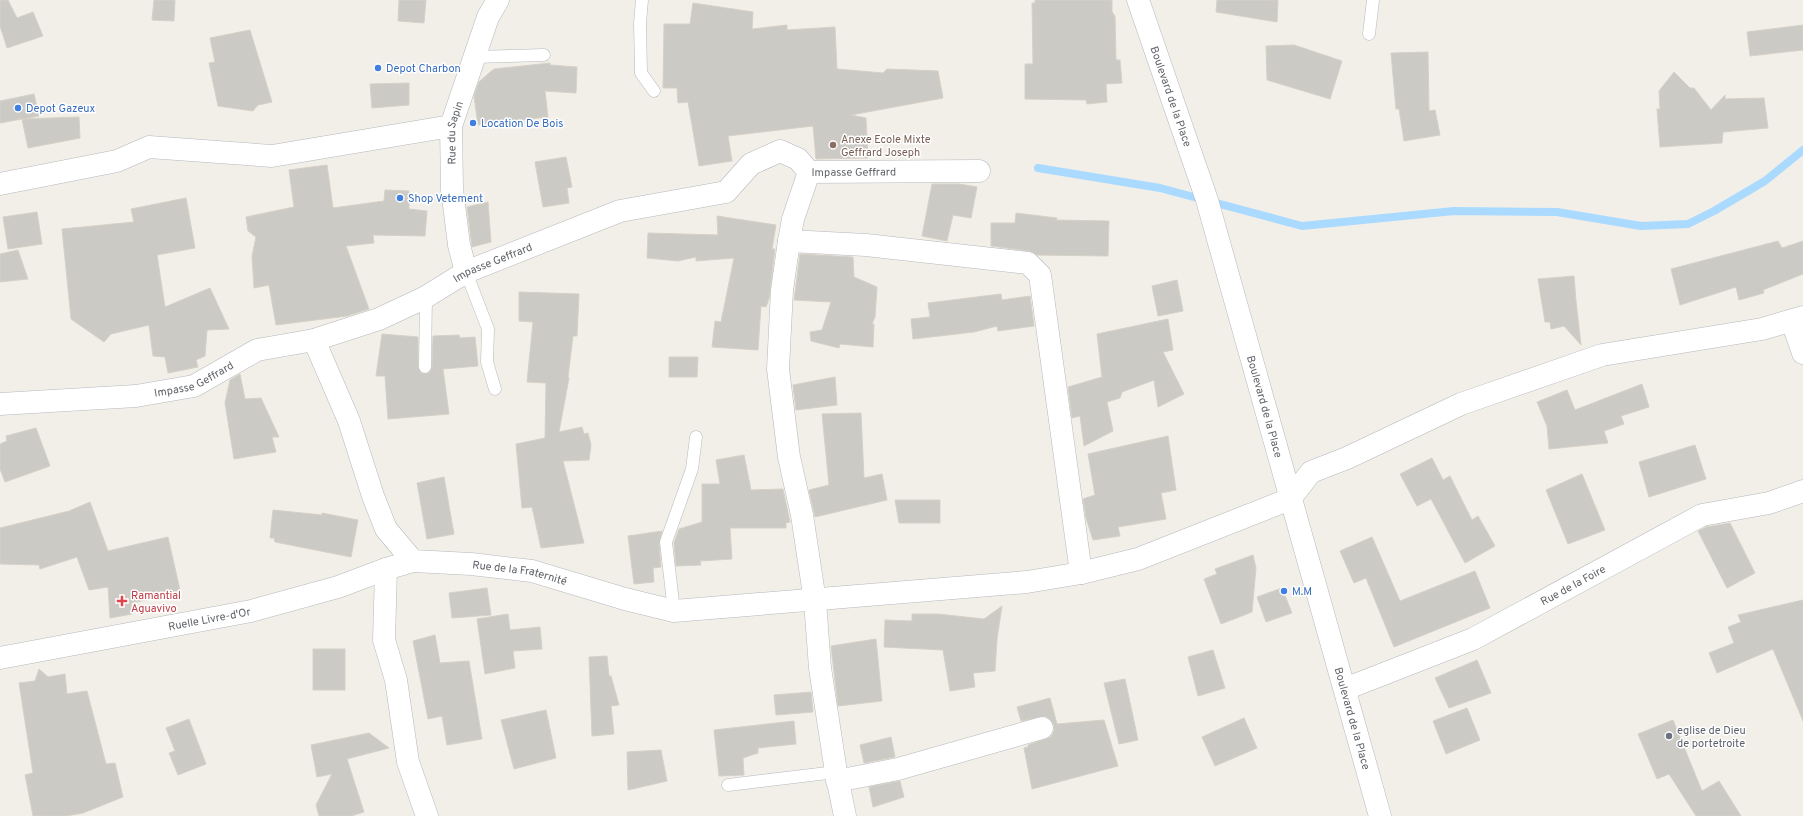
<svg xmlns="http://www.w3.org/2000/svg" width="1803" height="816" viewBox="0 0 1803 816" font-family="Overpass,sans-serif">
  <rect width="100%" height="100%" fill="#f1efe8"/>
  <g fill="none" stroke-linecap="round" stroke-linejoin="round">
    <path stroke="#aadaff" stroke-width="8" d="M1038,168L1160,188L1302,226L1454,211L1557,212L1641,226L1688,224L1714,211L1765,181L1803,150"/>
  </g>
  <g fill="#cccac5" stroke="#d6d1c6">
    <path d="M0,0H8L17,18L33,12L43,36L7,48L0,26Z"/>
    <path d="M154,0H175L174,21L152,20Z"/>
    <path d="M399,0H426L424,23L398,21Z"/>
    <path d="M1035,0H1112V12L1115,16L1116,60H1120L1122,83L1106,84L1107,102L1087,104L1086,100L1025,99V64H1033L1032,3H1035Z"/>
    <path d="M1217,0H1278L1277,22L1216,12Z"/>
    <path d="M693,3L753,12L752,29L787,25V30L835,27L837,69L883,73L887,69L938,71L943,98L851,115L866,118L868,158L816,159L813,126L728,136L732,161L699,166L688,102L678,103L677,88H663L664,24H690Z"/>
    <path d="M1803,25V50L1750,56L1747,32Z"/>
    <path d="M250,30L272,102L258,105L253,111L218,106L209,63L215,62L210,38Z"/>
    <path d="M1294,45L1342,61L1330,99L1267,80L1266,46Z"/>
    <path d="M1428,52L1429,111L1435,110L1440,135L1404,141L1399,109H1396L1391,53Z"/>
    <path d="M550,63V65L577,67L576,93L545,91L548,117L478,125L474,96L479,82L489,73L494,69Z"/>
    <path d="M1674,72L1690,88H1694L1711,110L1725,95V99L1764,98L1768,128L1723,132L1722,143L1660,147L1657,109H1660L1659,91Z"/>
    <path d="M409,83V105L372,108L370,84Z"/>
    <path d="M34,94L39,116L23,119L79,117L80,138L28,148L22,119L0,123V101Z"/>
    <path d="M566,157L572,187L567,188L569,203L543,207L535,162Z"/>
    <path d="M327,165L333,208L384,201L385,190L409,191V209L427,211L425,236L373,235L374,243L346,246L369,309L347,316L276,325L269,285L254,288L252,256L256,237L248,231L246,217L294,207L289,170Z"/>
    <path d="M932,184H959L977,187L971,218L953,215L947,241L922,236Z"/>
    <path d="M186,198L195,248L157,255L165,307L210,288L229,329L207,330L205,356L196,360L198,367L168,373L165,357L153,356L149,325L111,334L104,342L71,319L62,229L134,222L131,209Z"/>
    <path d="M488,202L491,242L472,247L467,207Z"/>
    <path d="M37,212L42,244L8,249L3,217Z"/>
    <path d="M1016,213L1057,218L1056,220L1109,221L1108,256L1037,255L1029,251L991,246V223H1015Z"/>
    <path d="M717,216L776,225L772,249H775L769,299L766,307L761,306L758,350L712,347L715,321L721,322L734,258L696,261V257L678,261L647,258L648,233L718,235Z"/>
    <path d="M1778,241L1782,248L1803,241V274L1763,290L1764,293L1739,300L1736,287L1680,305L1671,269Z"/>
    <path d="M18,250L28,279L0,282V254Z"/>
    <path d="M800,254L853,257L854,277L877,287L875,317L872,324H874L873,347L840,344L839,348L811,341L810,332L822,330L831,302L794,300Z"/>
    <path d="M1574,276L1576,301L1581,345L1564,326L1551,329L1550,322H1545L1538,279Z"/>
    <path d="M1177,280L1183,311L1158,316L1152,286Z"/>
    <path d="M519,292L579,294L577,336H573L568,377L569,378L559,432L582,427L584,434L588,433L591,445L589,460L563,461L584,543L541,548L532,507L522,508L516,444L545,438L546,383L527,382L533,322L519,321Z"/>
    <path d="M1001,294L1002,300L1030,296L1034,326L998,331L997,326L974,332L913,339L911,319L930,317L928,303Z"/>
    <path d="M1168,319L1173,350L1163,352L1184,394L1158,407L1154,380L1122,392L1120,398L1107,402L1113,431L1084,446L1080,416L1072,418L1068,387L1102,377L1097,334Z"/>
    <path d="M382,334L418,337V367L421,373L425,374L429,373L432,367L433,336L459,335L460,338L475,337L478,366L443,369L449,414L388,419L385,376H376Z"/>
    <path d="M669,357H698L697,377H669Z"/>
    <path d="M240,374L245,399L261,398L279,437H272L276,452L234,459L225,403L230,380Z"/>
    <path d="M835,377L837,405L796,410L793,385Z"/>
    <path d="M1642,384L1649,407L1621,416L1624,424L1604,431L1608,443L1549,449L1547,426L1537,402L1567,390L1575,410Z"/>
    <path d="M861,413L864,478L882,474L887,500L815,517L809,490L829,485L822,414Z"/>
    <path d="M36,428L50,466L5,482L0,469V444L7,441L6,436Z"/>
    <path d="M1168,436L1176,490L1161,493L1166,519L1118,527L1120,536L1093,540L1086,518L1083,499L1095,495L1088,454Z"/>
    <path d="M1695,445L1706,479L1649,497L1639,462Z"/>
    <path d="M744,455L751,490L783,489L790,522L786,523V528H730L732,559L700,561L701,565L676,566L674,543L679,529L702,522V484H720L716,460Z"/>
    <path d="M1432,458L1443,480L1450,476L1472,520L1478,516L1495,546L1465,563L1431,499L1417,506L1400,474Z"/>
    <path d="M1582,474L1605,530L1568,544L1546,490Z"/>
    <path d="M444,477L454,534L427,539L417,483Z"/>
    <path d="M895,500H940V523H899Z"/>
    <path d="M90,502L108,551L168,537L180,590L152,599L131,603L132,614L110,618L108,587L89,590L77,557L40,569L39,565L0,564V528L69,511Z"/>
    <path d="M273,510L322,515V513L358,520L351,557L275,542L274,538H270Z"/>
    <path d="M1730,523L1755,573L1727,588L1698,531L1706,527Z"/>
    <path d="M662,531L659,543L661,567L653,568L654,582L634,584L628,536Z"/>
    <path d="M1372,537L1400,601L1475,571L1490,608L1394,647L1366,578L1354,583L1340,551Z"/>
    <path d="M1253,555L1256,568L1252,612L1221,624L1204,579L1217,574L1215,569Z"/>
    <path d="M487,588L491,615L452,618L449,593Z"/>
    <path d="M1282,588L1292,613L1266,622L1257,597Z"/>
    <path d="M1803,600V721L1773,649L1717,673L1709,653L1734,643L1728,627L1741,622L1738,615Z"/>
    <path d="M1002,606L997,639L995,671L973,673L975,687L950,691L943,650L884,647L885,620L912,621V614H938L984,619Z"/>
    <path d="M508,614L510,630L540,627L542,649L513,651L515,668L485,674L477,619Z"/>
    <path d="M435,635L440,663L469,661L482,739L447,745L442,716L428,719L413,641Z"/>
    <path d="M876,639L882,701L838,706L831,646Z"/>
    <rect x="313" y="649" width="32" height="41"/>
    <path d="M1213,650L1225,688L1198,696L1188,657Z"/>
    <path d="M607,656L609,676H611L619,705L611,706L614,734L592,736L589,657Z"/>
    <path d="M1477,660L1491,693L1449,708L1435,678Z"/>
    <path d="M39,669L48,677L65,674L67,694L87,691L106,764L115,763L123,797L83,813L66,816H33L25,775L33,773L19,683L35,681Z"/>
    <path d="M1125,679L1138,740L1119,744L1104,683Z"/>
    <path d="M811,692L813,712L776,715L774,695Z"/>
    <path d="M1050,698L1057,724L1104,720L1118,766L1032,789L1024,748L1028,747V745L1051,737L1054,731V725L1050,719L1045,716L1021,721L1017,707Z"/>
    <path d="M1467,708L1480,740L1446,754L1433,721Z"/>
    <path d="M546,710L556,758L514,769L501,720Z"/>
    <path d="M1244,718L1257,748L1215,766L1202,737Z"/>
    <path d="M189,719L206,764L178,775L169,753L175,751L166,728Z"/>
    <path d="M1673,720L1702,791L1719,781L1741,816H1696L1669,774L1657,779L1638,734Z"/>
    <path d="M794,721L796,744L758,748V753L743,758L744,775L719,776L714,730Z"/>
    <path d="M369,733L389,748L347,759L364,812L351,816H319L316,805L332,774L317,777L311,745Z"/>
    <path d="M891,737L895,757L864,763L860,745Z"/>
    <path d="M661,750L667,781L628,790L627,752Z"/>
    <path d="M900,781L904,797L873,807L869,787Z"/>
  </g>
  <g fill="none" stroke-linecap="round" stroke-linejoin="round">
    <g stroke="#b5b8bc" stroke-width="13">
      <g id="service">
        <path d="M642,0L640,23L641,73L654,91"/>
        <path d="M1369,34L1373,0"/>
        <path d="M474,57L544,55"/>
        <path d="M466,272L488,329L487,362L495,389"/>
        <path d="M425,367L426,296"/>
        <path d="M674,611L666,542L692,469L696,437"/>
        <path d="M728,785L836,772"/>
      </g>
    </g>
    <g stroke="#b5b8bc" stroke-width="23">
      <g id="minor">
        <path d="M809,172L793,219L789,241L782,290L778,369L789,457L802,515L815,601L820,668L836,772L845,816"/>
        <path d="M0,184L117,161L149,147L272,156L451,126"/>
        <path d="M789,241L866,245L1028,263L1040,275L1081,573"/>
        <path id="s1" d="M466,272L459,245L452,189L451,126L488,17L498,0"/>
        <path d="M1792,321L1803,353"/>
        <path id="s2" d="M314,340L349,421L373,496L386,529L413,561L471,564L532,571L625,599L674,611L1027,582L1081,573L1138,559L1290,499L1311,472L1347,458L1461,404L1602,355L1762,329L1803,317"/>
        <path id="s3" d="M0,404L136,396L194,386L257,350L314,340L379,319L424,298L466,272L620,211L726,192L751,164L780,151L798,159L809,172L979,171"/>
        <path d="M386,569L384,640L396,680L408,762L427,816"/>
        <path id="s4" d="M0,658L251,611L338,587L386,569L413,561"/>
        <path id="s5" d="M1345,689L1473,639L1702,515L1769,503L1803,491"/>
        <path d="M837,781L898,769L1042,728"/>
      </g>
    </g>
    <g stroke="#b5b8bc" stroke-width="23">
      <g id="tertiary">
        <path id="s6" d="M1138,0L1207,200L1380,816"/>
      </g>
    </g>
    <use href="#service" stroke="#fff" stroke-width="12"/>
    <use href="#minor" stroke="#fff" stroke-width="22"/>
    <use href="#tertiary" stroke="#fff" stroke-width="22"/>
  </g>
  <g fill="#3f7fe0" stroke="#fff" stroke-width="1.5">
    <circle cx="378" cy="68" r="4"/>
    <circle cx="18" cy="108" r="4"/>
    <circle cx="473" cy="123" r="4"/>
    <circle cx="400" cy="198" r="4"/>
    <circle cx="1284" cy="591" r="4"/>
  </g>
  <circle fill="#8d6e63" stroke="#fff" stroke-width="1.5" cx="833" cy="145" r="4"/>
  <path fill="#e0444e" stroke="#fff" stroke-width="1.5" d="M120 595h4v4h4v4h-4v4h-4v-4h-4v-4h4z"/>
  <circle fill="#6b7280" stroke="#fff" stroke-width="1.5" cx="1669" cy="736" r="4"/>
  <g text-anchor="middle" stroke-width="3" stroke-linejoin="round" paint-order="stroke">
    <g font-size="11" fill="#366cbe" stroke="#fff" text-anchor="start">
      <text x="386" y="72">Depot Charbon</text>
      <text x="26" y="112">Depot Gazeux</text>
      <text x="481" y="127">Location De Bois</text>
      <text x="408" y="202">Shop Vetement</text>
      <text x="1292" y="595">M.M</text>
    </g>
    <g font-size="11" fill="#5f6368" stroke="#fff">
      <text dy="4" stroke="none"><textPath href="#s6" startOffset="102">Boulevard de la Place</textPath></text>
      <text dy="4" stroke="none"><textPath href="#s1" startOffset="141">Rue du Sapin</textPath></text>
      <text dy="4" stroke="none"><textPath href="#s3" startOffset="917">Impasse Geffrard</textPath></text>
      <text dy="4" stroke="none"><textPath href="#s3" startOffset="521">Impasse Geffrard</textPath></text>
      <text dy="4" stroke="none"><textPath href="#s3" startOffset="197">Impasse Geffrard</textPath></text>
      <text dy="4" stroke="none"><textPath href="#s6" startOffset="426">Boulevard de la Place</textPath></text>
      <text dy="4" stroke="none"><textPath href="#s2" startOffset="352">Rue de la Fraternité</textPath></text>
      <text dy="4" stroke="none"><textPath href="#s5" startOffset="251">Rue de la Foire</textPath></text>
      <text dy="4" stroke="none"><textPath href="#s4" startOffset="213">Ruelle Livre-d'Or</textPath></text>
      <text dy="4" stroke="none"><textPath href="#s6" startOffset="750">Boulevard de la Place</textPath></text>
    </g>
    <g font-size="11" fill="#785e54" stroke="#fff" text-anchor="start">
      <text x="841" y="143">Anexe Ecole Mixte<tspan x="841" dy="13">Geffrard Joseph</tspan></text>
    </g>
    <g font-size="11" fill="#be3a42" stroke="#fff" text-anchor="start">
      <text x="131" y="599">Ramantial<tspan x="131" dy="13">Aguavivo</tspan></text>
    </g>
    <g font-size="11" fill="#5b616d" stroke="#fff" text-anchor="start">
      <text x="1677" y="734">eglise de Dieu<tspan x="1677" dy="13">de portetroite</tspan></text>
    </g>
  </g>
</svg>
